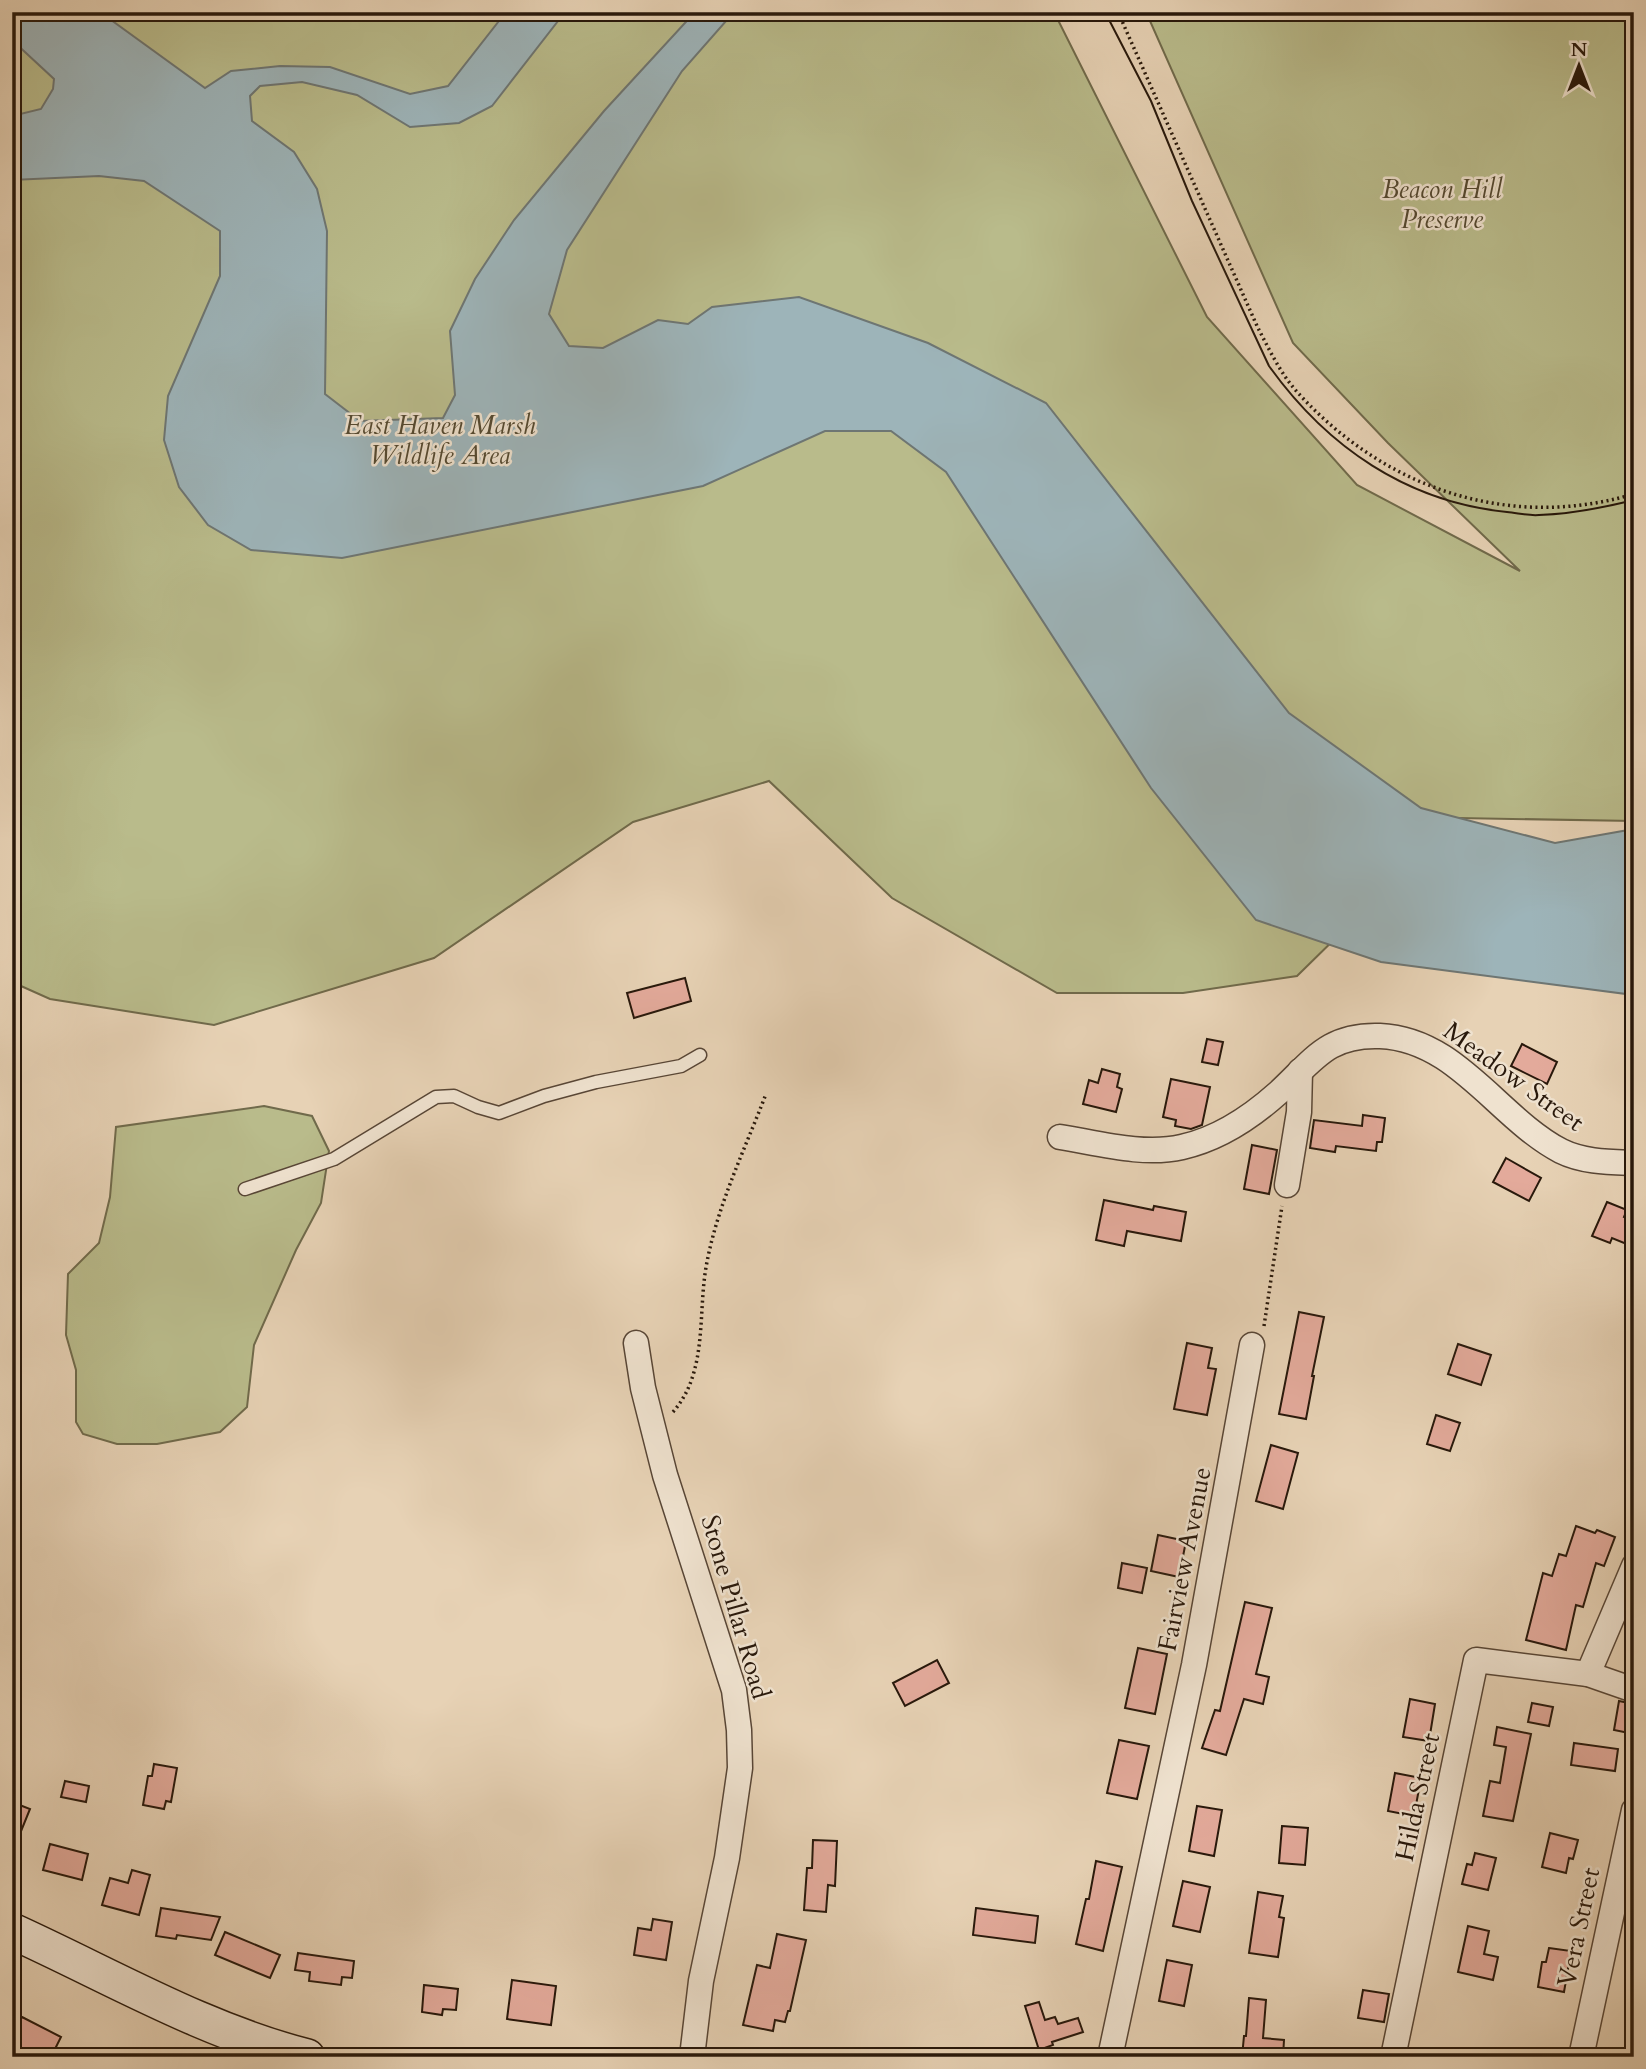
<svg xmlns="http://www.w3.org/2000/svg" width="1646" height="2069" viewBox="0 0 1646 2069" font-family="Cardo,serif">
  <rect width="100%" height="100%" fill="#e7d2b5"/>
  <filter id="stains"><feTurbulence type="fractalNoise" baseFrequency=".00286" numOctaves="4"/><feColorMatrix values="0 0 0 0 .2 0 0 0 0 .09 0 0 0 0 .02 0 0 0 .5 -.17"/></filter>
  <radialGradient id="worn" r=".72"><stop offset=".6" stop-color="#630" stop-opacity="0"/><stop offset="1" stop-color="#630" stop-opacity=".3"/></radialGradient>
  <g fill="#b9bb8b" stroke="#706a4b" stroke-width="2">
    <path d="M12,12H1054L1207,317L1357,485L1520,571L1388,443L1293,343L1146,12H1634V821L1458,818L1297,976L1183,993H1057L892,898L769,781L633,822L434,958L214,1025L50,999L12,982Z"/>
    <path d="M264,1106L312,1116L329,1151L321,1203L296,1250L254,1345L247,1407L220,1432L157,1444H117L83,1434L76,1422V1370L66,1335L68,1274L99,1243L110,1197L116,1127Z"/>
  </g>
  <path fill="#9db4b9" stroke="#6e7673" stroke-width="2" d="M12,12H100L205,88L231,71L280,66L330,67L410,94L448,86L506,12H565L492,106L459,123L410,127L357,95L302,82L260,86L250,96L252,121L294,152L317,189L327,231L325,394L360,421L443,418L455,395L450,331L475,279L514,220L604,111L695,12H734L682,71L567,250L549,314L569,346L603,348L658,320L688,324L712,307L799,297L928,343L1046,403L1289,713L1421,808L1555,843L1634,829V995L1381,962L1256,920L1151,788L946,472L891,431H825L703,486L342,558L251,550L208,525L179,487L164,440L168,396L220,276V231L144,181L99,176L12,180V116L41,109L53,89L54,79L12,40Z"/>
  <g fill="#e3aa9b" stroke="#28180b" stroke-width="2">
    <path d="M685,978L691,1001L634,1018L627,993Z"/>
    <path d="M1207,1039L1223,1042L1218,1065L1202,1062Z"/>
    <path d="M1522,1044L1557,1062L1547,1084L1511,1066Z"/>
    <path d="M1102,1069L1120,1074L1117,1087L1122,1089L1116,1112L1083,1104L1089,1080L1098,1083Z"/>
    <path d="M1171,1079L1210,1087L1202,1125L1191,1129L1175,1126L1176,1120L1163,1117Z"/>
    <path d="M1363,1115L1385,1118L1382,1142H1377L1376,1151L1336,1146L1335,1152L1310,1148L1314,1120L1362,1126Z"/>
    <path d="M1252,1145L1277,1150L1269,1194L1244,1189Z"/>
    <path d="M1506,1158L1541,1178L1529,1201L1493,1182Z"/>
    <path d="M1104,1200L1153,1210L1154,1206L1186,1212L1181,1241L1127,1231L1124,1246L1096,1240Z"/>
    <path d="M1607,1202L1627,1210L1624,1217L1634,1221V1247L1612,1238L1610,1243L1592,1236Z"/>
    <path d="M1299,1312L1324,1317L1312,1376H1314L1306,1419L1279,1414Z"/>
    <path d="M1187,1343L1212,1348L1208,1368L1216,1369L1207,1415L1174,1409Z"/>
    <path d="M1458,1344L1491,1355L1481,1385L1448,1374Z"/>
    <path d="M1436,1415L1460,1423L1450,1451L1427,1444Z"/>
    <path d="M1271,1445L1298,1453L1283,1509L1256,1501Z"/>
    <path d="M1576,1526L1595,1533L1597,1530L1615,1537L1604,1566L1596,1563L1583,1607L1576,1605L1566,1650L1526,1640L1543,1573L1552,1576L1559,1554L1566,1556Z"/>
    <path d="M1158,1535L1186,1541L1179,1577L1151,1571Z"/>
    <path d="M1122,1563L1147,1568L1142,1593L1118,1588Z"/>
    <path d="M1245,1602L1272,1608L1256,1674L1269,1677L1263,1704L1244,1699L1226,1755L1202,1748L1215,1710L1220,1711Z"/>
    <path d="M1138,1648L1167,1654L1155,1714L1125,1708Z"/>
    <path d="M937,1660L949,1683L905,1706L893,1683Z"/>
    <path d="M1410,1699L1435,1704L1429,1741L1403,1737Z"/>
    <path d="M1619,1701L1634,1704V1734L1614,1730Z"/>
    <path d="M1532,1703L1553,1707L1549,1726L1528,1722Z"/>
    <path d="M1497,1727L1531,1734L1513,1821L1483,1816L1490,1781L1500,1783L1506,1747L1494,1745Z"/>
    <path d="M1119,1740L1149,1746L1137,1799L1107,1793Z"/>
    <path d="M1574,1743L1618,1749L1615,1771L1571,1765Z"/>
    <path d="M154,1764L177,1768L171,1802L166,1801L164,1809L143,1805L148,1776H152Z"/>
    <path d="M1395,1773L1421,1778L1414,1816L1388,1811Z"/>
    <path d="M65,1781L89,1786L86,1802L61,1797Z"/>
    <path d="M12,1802L30,1809L13,1851H12Z"/>
    <path d="M1197,1806L1222,1810L1214,1856L1189,1851Z"/>
    <path d="M1282,1826L1308,1828L1305,1865L1279,1863Z"/>
    <path d="M1550,1833L1578,1840L1573,1859L1569,1858L1566,1873L1542,1867Z"/>
    <path d="M813,1840L837,1841L835,1886L828,1885L826,1912L804,1910L807,1868H812Z"/>
    <path d="M50,1844L88,1854L82,1880L43,1870Z"/>
    <path d="M1475,1853L1496,1858L1488,1890L1462,1884L1467,1864L1472,1865Z"/>
    <path d="M1096,1861L1122,1867L1103,1951L1076,1944L1086,1899H1089Z"/>
    <path d="M132,1870L150,1875L139,1915L102,1905L110,1878L128,1883Z"/>
    <path d="M1183,1881L1210,1887L1200,1932L1173,1926Z"/>
    <path d="M1258,1892L1283,1896L1279,1917L1284,1918L1278,1957L1249,1953Z"/>
    <path d="M161,1908L220,1917L211,1940L177,1935L176,1939L156,1936Z"/>
    <path d="M976,1908L1038,1916L1035,1943L973,1935Z"/>
    <path d="M653,1919L672,1922L666,1960L634,1955L638,1928L651,1930Z"/>
    <path d="M1468,1926L1489,1931L1484,1954L1498,1957L1493,1980L1458,1972Z"/>
    <path d="M225,1932L280,1955L270,1978L215,1955Z"/>
    <path d="M777,1934L806,1940L790,2011H788L785,2022L775,2020L773,2031L743,2025L757,1965L770,1968Z"/>
    <path d="M1549,1948L1571,1951L1564,1992L1538,1987L1542,1962H1546Z"/>
    <path d="M298,1953L354,1961L352,1978L342,1977L341,1985L309,1981L310,1972L295,1970Z"/>
    <path d="M1167,1960L1192,1965L1184,2006L1159,2001Z"/>
    <path d="M512,1980L556,1986L551,2025L507,2019Z"/>
    <path d="M424,1985L458,1989L456,2010L443,2009L442,2015L422,2012Z"/>
    <path d="M1363,1990L1389,1994L1384,2022L1358,2018Z"/>
    <path d="M1249,1998L1266,2000L1263,2038L1284,2040L1283,2057H1242L1244,2036H1246Z"/>
    <path d="M1039,2002L1045,2020L1055,2017L1058,2024L1078,2018L1083,2032L1052,2042L1053,2045L1039,2050L1025,2006Z"/>
    <path d="M22,2017L61,2037L51,2057H39L12,2044V2036Z"/>
  </g>
  <g fill="none" stroke-linecap="round" stroke-linejoin="round">
    <g stroke="#584636" stroke-width="15">
      <path id="lane" d="M245,1189L334,1159L436,1097L454,1096L478,1107L499,1113L544,1096L596,1082L681,1066L700,1055"/>
    </g>
    <g stroke="#584636" stroke-width="27">
      <g id="street">
        <path d="M1060,1137C1098,1143 1143,1156 1182,1147C1218,1139 1250,1118 1278,1093C1313,1061 1327,1034 1380,1036C1457,1039 1498,1118 1561,1151C1583,1162 1610,1162 1634,1163"/>
        <path d="M1287,1185L1299,1112L1300,1071"/>
        <path d="M636,1343L643,1388L665,1475L734,1690L739,1730L740,1768L727,1858L701,1981L692,2057"/>
        <path d="M1588,1674L1634,1566"/>
        <path d="M1110,2057L1194,1665L1252,1345"/>
        <path d="M1393,2057L1476,1660L1588,1674L1634,1690"/>
        <path d="M1581,2057L1634,1810"/>
      </g>
    </g>
    <g stroke="#28180b" stroke-width="38">
      <path id="secondary" d="M12,1931C109,1975 202,2030 307,2057"/>
    </g>
    <g stroke="#28180b" stroke-width="3.5" stroke-dasharray="2 3.5" stroke-linecap="butt">
      <path d="M1118,12L1257,326C1269,349 1281,375 1299,394C1386,489 1509,531 1634,494"/>
      <path d="M1264,1326L1282,1206"/>
      <path d="M673,1412C709,1371 697,1311 707,1262C718,1204 745,1149 766,1094"/>
    </g>
    <use href="#lane" stroke="#efe2cf" stroke-width="12"/>
    <use href="#street" stroke="#efe2cf" stroke-width="24"/>
    <use href="#secondary" stroke="#efe2cf" stroke-width="35"/>
    <path stroke="#28180b" stroke-width="2" d="M1105,12L1151,101L1192,201L1269,366C1327,447 1407,502 1507,512C1518,513 1528,516 1539,515C1572,514 1602,508 1634,500"/>
  </g>
  <g text-anchor="middle" stroke-width="5" stroke-linejoin="round" paint-order="stroke">
    <g font-size="26" font-style="italic" fill="#544931" stroke="#efe2cf">
      <text x="1442" y="198">Beacon Hill<tspan x="1442" dy="30">Preserve</tspan></text>
      <text x="440" y="434">East Haven Marsh<tspan x="440" dy="30">Wildlife Area</tspan></text>
    </g>
    <g font-size="26" fill="#28180b" stroke="#efe2cf">
      <text transform="translate(1514 1076) rotate(36)" y="9">Meadow Street</text>
      <text transform="translate(1184 1559) rotate(-79)" y="9">Fairview Avenue</text>
      <text transform="translate(736 1607) rotate(74)" y="9">Stone Pillar Road</text>
      <text transform="translate(1417 1797) rotate(-78)" y="9">Hilda Street</text>
      <text transform="translate(1578 1927) rotate(-78)" y="9">Vera Street</text>
    </g>
  </g>
  <rect width="1646" height="2069" fill="none" stroke="#e7d2b5" stroke-width="42"/>
  <rect x="14" y="14" width="1618" height="2041" fill="none" stroke="#28180b" stroke-width="3.5"/>
  <rect x="21" y="21" width="1604" height="2027" fill="none" stroke="#28180b" stroke-width="2"/>
  <g transform="translate(1579 66)" stroke="#efe2cf" stroke-width="5" paint-order="stroke">
  <path d="M0-5L12 26L0 18L-12 26Z" fill="#28180b"/>
  <text y="-10" font-size="19" font-weight="bold" text-anchor="middle" fill="#28180b">N</text>
  </g>
  <rect width="100%" height="100%" filter="url(#stains)"/>
  <rect width="100%" height="100%" fill="url(#worn)"/>
</svg>
